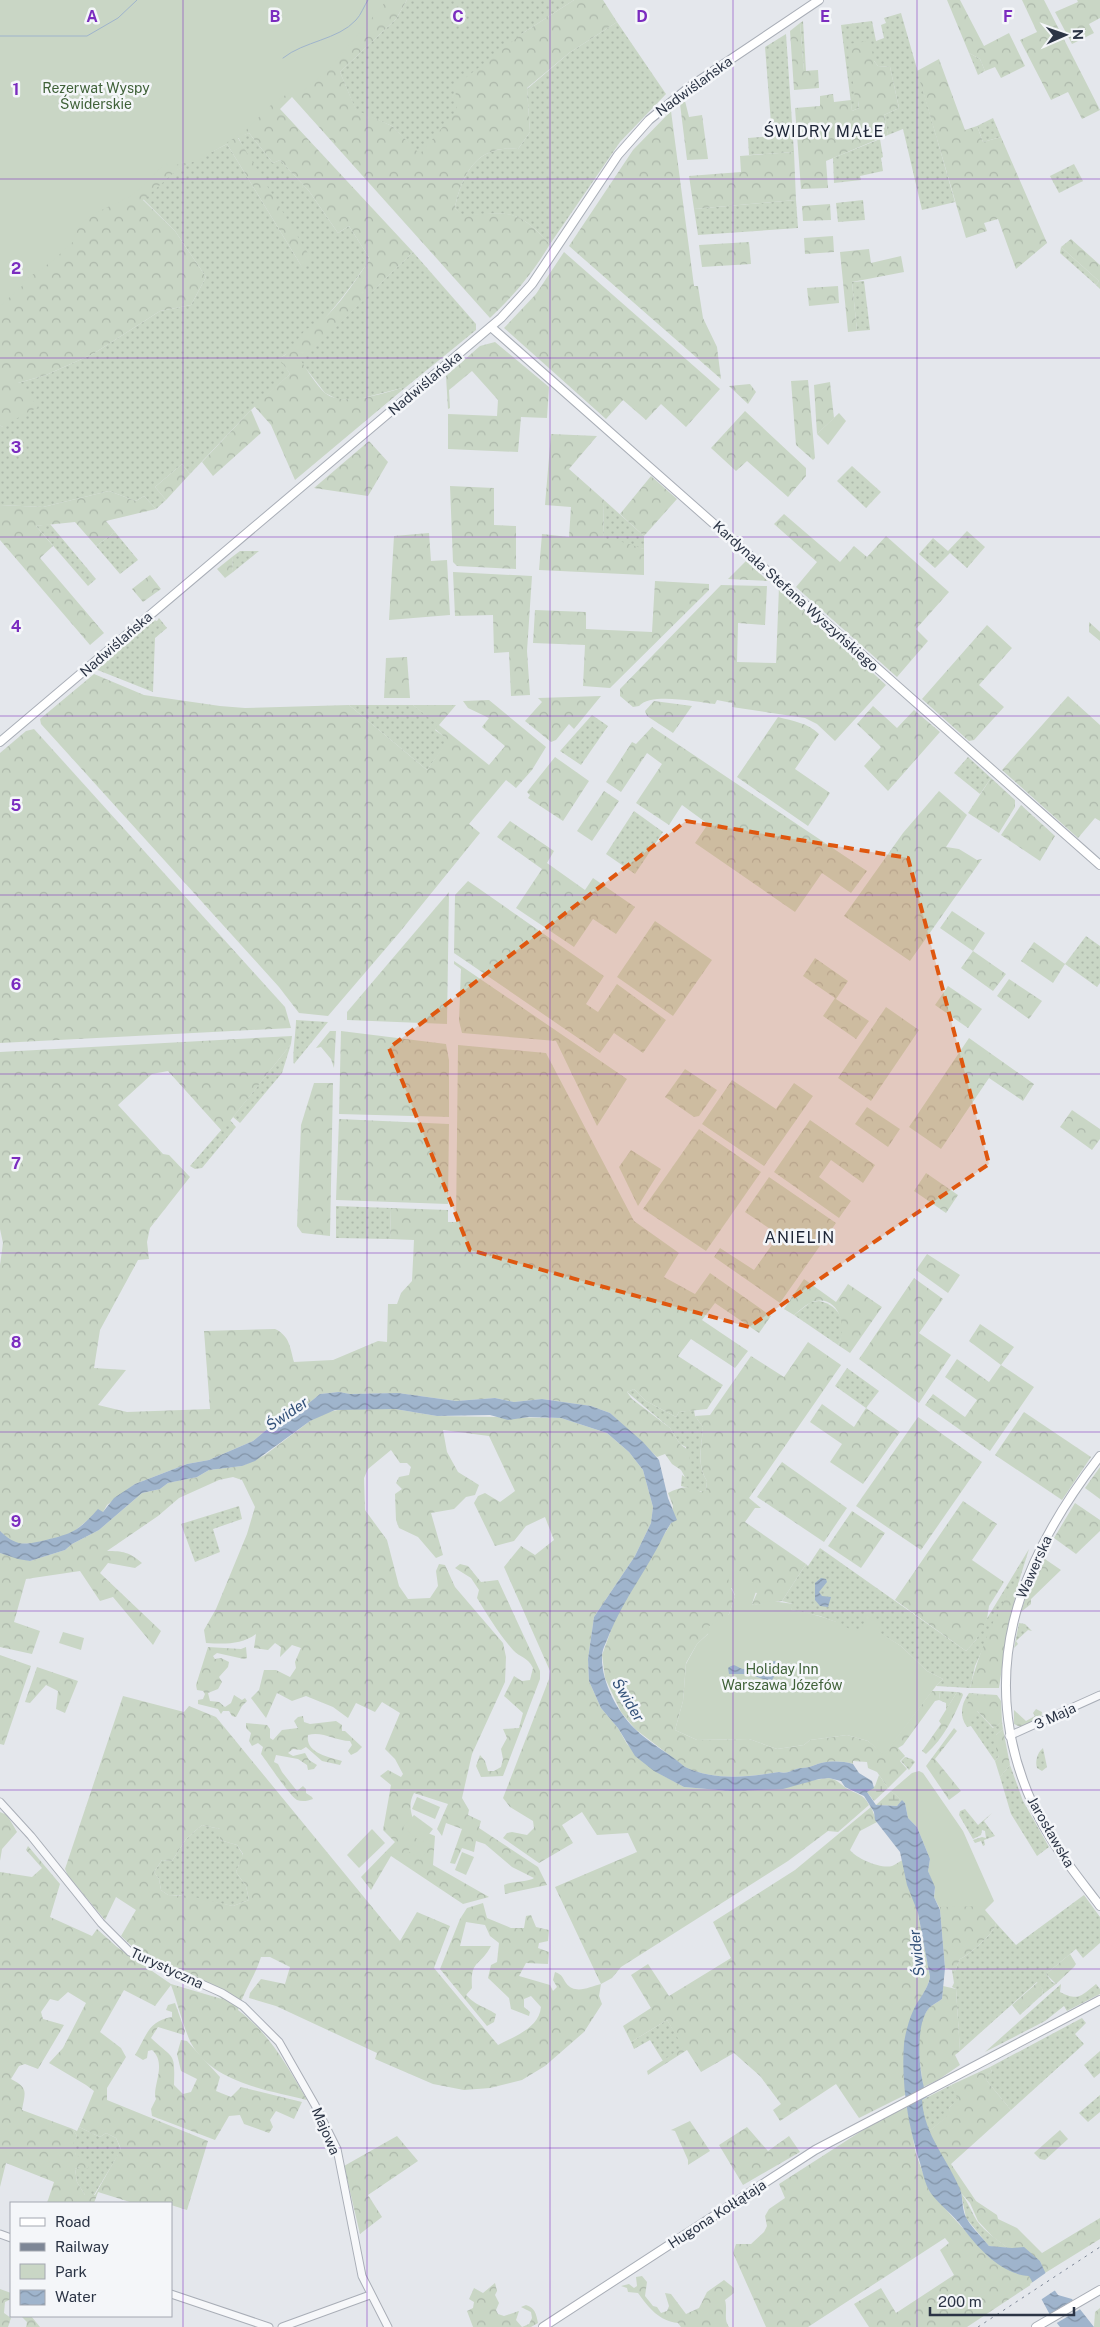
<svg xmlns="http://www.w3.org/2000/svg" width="1100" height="2327" viewBox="0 0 1100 2327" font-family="'Public Sans',sans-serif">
  <defs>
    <pattern id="grass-dots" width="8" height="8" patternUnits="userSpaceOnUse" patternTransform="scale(1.25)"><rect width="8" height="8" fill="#c9d6c5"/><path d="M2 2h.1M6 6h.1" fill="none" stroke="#adb8ab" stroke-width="1.8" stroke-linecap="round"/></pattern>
    <pattern id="forest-crowns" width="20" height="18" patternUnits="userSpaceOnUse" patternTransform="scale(1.25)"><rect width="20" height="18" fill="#c9d6c5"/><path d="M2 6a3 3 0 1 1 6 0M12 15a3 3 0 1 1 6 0" fill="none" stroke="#adb8ab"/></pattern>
    <pattern id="wetland-marsh" width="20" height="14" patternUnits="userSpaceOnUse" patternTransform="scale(1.25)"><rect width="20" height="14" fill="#c9d6c5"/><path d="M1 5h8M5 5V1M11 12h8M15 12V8" fill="none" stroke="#adb8ab"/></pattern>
    <pattern id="water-waves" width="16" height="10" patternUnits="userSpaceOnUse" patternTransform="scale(1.25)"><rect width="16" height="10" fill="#9fb4cc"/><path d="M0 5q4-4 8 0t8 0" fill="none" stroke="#8293a7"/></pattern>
  </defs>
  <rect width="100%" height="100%" fill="#e4e7ec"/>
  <g fill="url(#grass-dots)">
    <path d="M407,0H574L523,33L420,155L392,126L356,111L340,72L396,19Z"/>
    <path d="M901,13L955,202L922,210L903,129L888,135L884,115L899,108L890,67L878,66L874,61L858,101L859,108L852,111L841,25L872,21L876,41L884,38L881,25L886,23L884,18Z"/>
    <path d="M803,21L806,71H804L800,23Z"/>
    <path d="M617,22L666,94L620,142L550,244C516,208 510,212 463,216L455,208C459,186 470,157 494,151C501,148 511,149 518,149L530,132L527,89L569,53Z"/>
    <path d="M786,34L794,152L749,155L748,138L772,136L765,47Z"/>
    <path d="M969,53L980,59L985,71L978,75Z"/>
    <path d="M993,118L1001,137L983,142L977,126Z"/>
    <path d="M249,133L273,163L280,160L309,191L338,233L349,226L370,259C347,293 315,336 280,358L290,374L251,410L190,474L182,464L155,487L166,500L156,509L144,496L136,501L109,491L43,507L0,505V425L2,427L18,383L46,375L93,354L160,311L191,305L206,277L175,231L143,199L176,170L227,144L302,267L238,137Z"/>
    <path d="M880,139L883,157L881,158L883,171L860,176L861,180L834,183L833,158Z"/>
    <path d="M1074,164L1083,181L1059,193L1050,176Z"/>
    <path d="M796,200L798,228L698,235L694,209Z"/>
    <path d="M863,200L865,220L838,222L836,203Z"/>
    <path d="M1061,247L1099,281L1096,285L1060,253Z"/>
    <path d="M413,252L476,324V330L406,387L355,400L337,399L325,393L300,361Z"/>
    <path d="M864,281L870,330L857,331L852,282Z"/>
    <path d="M852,466L881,492L866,508L837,481Z"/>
    <path d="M604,500L644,536V549L603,540Z"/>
    <path d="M50,524L96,579L88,586L36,526Z"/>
    <path d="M967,531L985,547L967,568L950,553L935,568L919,554L933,538L948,551Z"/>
    <path d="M115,532L138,560L120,574L96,546Z"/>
    <path d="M240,551H259L233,572L232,557Z"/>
    <path d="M159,618L167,628L155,638L153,692L95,669L154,620L157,621Z"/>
    <path d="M349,705H413L439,725L435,730L449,740L427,770Z"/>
    <path d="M592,715L608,726L581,765L560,751Z"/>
    <path d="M968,757L991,778L980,794L954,773Z"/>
    <path d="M634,811L663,832L635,874L606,854Z"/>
    <path d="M1086,936L1100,946V983L1097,987L1065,964Z"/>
    <path d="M296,1020L328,1022L294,1064C292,1057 296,1031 296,1020Z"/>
    <path d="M291,1044L282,1073L240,1123L233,1117Z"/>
    <path d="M230,1120L236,1127L202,1168L195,1169L190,1166Z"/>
    <path d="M336,1206L391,1208L390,1239L336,1238Z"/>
    <path d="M819,1301C841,1305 849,1326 838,1345L794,1315L811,1302Z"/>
    <path d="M847,1368L879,1391L866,1408L835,1386Z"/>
    <path d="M634,1389L646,1401L676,1417L679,1412L694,1410L695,1416L703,1427C702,1445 696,1464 707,1481L706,1490L703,1492L681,1486L682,1475L685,1477L686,1447L680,1444L670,1428L627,1392Z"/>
    <path d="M239,1506L242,1519L213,1529L220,1552L195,1562L181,1524Z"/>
    <path d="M820,1548L966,1651L976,1640L980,1630L1029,1549L1019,1581L1001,1609L975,1666L970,1688L936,1686L943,1679L927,1671L901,1646L878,1632L848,1631L836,1622L820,1616L791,1610L793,1604L782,1601L806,1564L808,1566Z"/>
    <path d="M1019,1623L1025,1624L1032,1631L1028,1630L1016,1641L1018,1644L1014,1648Z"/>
    <path d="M940,1691L957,1692L946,1710V1703L939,1700Z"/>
    <path d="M969,1693L997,1695L972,1694L977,1711L993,1728L1002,1722L1003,1729L996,1735L999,1756L995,1761L971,1726L967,1727C959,1716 961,1704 969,1693Z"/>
    <path d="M1043,1748L1047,1767L1042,1771L1037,1768C1035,1761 1037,1753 1043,1748Z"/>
    <path d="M905,1757L912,1759L915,1762L909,1770L901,1761Z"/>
    <path d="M1010,1765L1023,1801L1049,1847L1037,1856L1011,1814L1000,1777Z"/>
    <path d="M965,1809L978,1825L992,1813L984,1821L995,1836L984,1840L985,1845L983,1846L981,1841L975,1843L973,1840L982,1837L986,1838L985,1831L982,1830L981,1835L973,1839L959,1815L960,1811Z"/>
    <path d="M202,1825L220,1829V1840L237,1845L243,1855L236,1872L246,1886L249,1900L233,1906L178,1895H168L161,1890L159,1879L154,1872L162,1860L172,1861L186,1839Z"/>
    <path d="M1084,1895L1100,1917V1943L1083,1958L1076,1949L1046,1974L1052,1982L1056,1984L1042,1995L1043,1990L1037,1982L960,2051L956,1989L952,1987L954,1983L952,1970L955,1971L960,1959C969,1955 996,1932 996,1923L1016,1945Z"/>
    <path d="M1061,1984L1060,1992C1078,2001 1080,1997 1096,1984L1100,1989V1994L1067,2011L1064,2006L1045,2021L985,2052Z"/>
    <path d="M1082,2018L1086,2023L1075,2034L1084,2044L1011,2110L987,2081L985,2075L992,2072L990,2067Z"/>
    <path d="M667,2020L684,2047L663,2061L650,2040L634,2049L631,2042Z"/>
    <path d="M1100,2051V2073L1094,2078L1084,2065Z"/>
    <path d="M951,2085L959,2099L949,2108L951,2114L929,2131L922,2113V2100Z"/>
    <path d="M1100,2095V2112L1088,2122L1079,2113Z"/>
    <path d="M79,2127L100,2137L106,2133L116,2138L121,2150L94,2195H85L77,2182L75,2169L80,2167L72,2144L77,2136L73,2129L77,2131Z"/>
    <path d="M961,2193C968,2202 971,2211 977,2221C985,2232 998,2240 1008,2248L989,2246L966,2218Z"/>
  </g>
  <g fill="url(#forest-crowns)" fill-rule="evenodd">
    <path d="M15,0H407L396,19L340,72L356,110L392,126L420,154L457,110L455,86L523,33L574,0H603L617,22L569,53L527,88L530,132L518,149C511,149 501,148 494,151C470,157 459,186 455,208L463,215C510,212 516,208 550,244C532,274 515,294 490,318L292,97L280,109L413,252L301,361C308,371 316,385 325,393C344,408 385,392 406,387L295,480L271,425L254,406L290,374L279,358L285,355L306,329C328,325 357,278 370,259L349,226L338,233L309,191L280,160L273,163L249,133L238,138L312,260L302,267L227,144L177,170L143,200L175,231L206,277L191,305L160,311L93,354L46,375L18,383L38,407L1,427L0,425V249Z"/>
    <path d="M947,0H960L984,46L1009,33L1025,66L1001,78L995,67L985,71L980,59L969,53Z"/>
    <path d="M1022,0H1044L1100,110L1082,119L1068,92L1051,100L1020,40L1037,32Z"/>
    <path d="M1077,0H1100V18L1089,24L1094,33L1072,44L1055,12L1078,2Z"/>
    <path d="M800,23L804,71L818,70L819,88L794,90L790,31Z"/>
    <path d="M870,41L874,61L878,66L890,67L899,108L884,115L888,135L826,161L828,188L801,189L795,108L820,106V96L833,94L834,102L851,100L852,111L859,108L858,101L855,98L848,44Z"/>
    <path d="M939,59L965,130L977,126L983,142L1001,137L1047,243L1016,269L998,219L984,223L987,231L966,238L917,71Z"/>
    <path d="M685,101L689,117L702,115L708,159L687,160L680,104Z"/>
    <path d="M671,111L694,286H698L703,318L717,347L721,379L569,246L633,150Z"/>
    <path d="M794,152L796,200L694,209L689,176L741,172L740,156Z"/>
    <path d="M830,204L831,220L803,221L802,206Z"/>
    <path d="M833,236L834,252L805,254L804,238Z"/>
    <path d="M1071,239L1100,265V289L1096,285L1099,281L1061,247Z"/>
    <path d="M749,242L751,264L702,267L699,245Z"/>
    <path d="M869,249L871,263L901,256L904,272L852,282L857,331L848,332L840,252Z"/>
    <path d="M564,252L720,389L686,427L661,404L646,420L623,400L606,419L504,328L536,294Z"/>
    <path d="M838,286L839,303L809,306L807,288Z"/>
    <path d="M495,342L549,387L547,418L521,417L518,452L448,449V414L497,416L498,400L472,371L449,390L450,408L448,409L446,376L480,346Z"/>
    <path d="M808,380L815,458L813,460L796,445L791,381Z"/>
    <path d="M830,382L834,418L817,434L814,385Z"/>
    <path d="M750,384L756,392L748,404L729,386Z"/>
    <path d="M251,410L261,433L213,476L202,462Z"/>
    <path d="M745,411L806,468V476L788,497L747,461L736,471L711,448Z"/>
    <path d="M551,434L597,436L569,469L604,500L603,540L613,539L644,549V575L539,570L542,534L569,537L571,507L545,505Z"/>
    <path d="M369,441L388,462L368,496L314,488Z"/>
    <path d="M182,464L190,474L166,500L155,487Z"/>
    <path d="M651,476L677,499L644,536L620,514Z"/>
    <path d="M450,486L494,488V525L516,526V569L457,566L453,562Z"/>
    <path d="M109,491L136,501L144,496L156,509L106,521L115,532L96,546L75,522L36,526L53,546L40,558L104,633L90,645L0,540V505L43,507Z"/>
    <path d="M784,514L840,562L854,546L867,557L886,536L949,592L916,629L928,641L897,677L796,587L817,562L774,524Z"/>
    <path d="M429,533L431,561L447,560L450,615L389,620L394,536Z"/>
    <path d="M232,557L233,572L225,578L217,569Z"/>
    <path d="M746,561L768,581L728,579Z"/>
    <path d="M453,572L532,576L527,651L530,695L511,696L509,652L494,653L493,615L455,616Z"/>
    <path d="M150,575L161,589L143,602L132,589Z"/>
    <path d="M655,581L709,584V590L610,688L583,686L585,645L533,643L535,610L586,612V629L652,632Z"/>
    <path d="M721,585L767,586L765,625L738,623L737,662L776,663L779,587L886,685L835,741L817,724L805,718L732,707V703L717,700L715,704C697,702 651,692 639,706L633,707L620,696V689Z"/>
    <path d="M1089,622L1100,632V641L1089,632Z"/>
    <path d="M987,625L1012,648L979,685L1004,707L974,740L969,741L922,699Z"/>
    <path d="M407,657L410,698H384L386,658Z"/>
    <path d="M94,674L144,695L220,706L245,708L349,705L427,770L448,740L435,729L438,725L413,705H456L439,725L489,765L505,746L482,727L489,718L468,708L463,701L489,700L546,747L532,770L516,788L506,780L469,824L480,833L399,933L328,1016L299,1013L279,987L41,724L40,719Z"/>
    <path d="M601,696L574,729L569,724L556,740L551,742L525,721L542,702L538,698Z"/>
    <path d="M1068,696L1100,725V821L1095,818L1078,838L1002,770Z"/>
    <path d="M654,701L692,706L673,733L647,716L645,711Z"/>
    <path d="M873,706L897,728L914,710L940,732L888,791L864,766L881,747L857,724Z"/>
    <path d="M778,717C793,721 808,723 819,734L795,769L830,793L808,826L737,777Z"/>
    <path d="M652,727L867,871L851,893L822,873L795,912L695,843L708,824L682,805L669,825L636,803L662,764L647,753L621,792L606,782L632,742L636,744Z"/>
    <path d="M34,729L285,1007L291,1028L0,1043V753L26,731Z"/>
    <path d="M555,757L589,781L563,821L528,798L530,795L527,792Z"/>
    <path d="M991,778L1015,800V807L999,833L968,813Z"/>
    <path d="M604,791L619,801L592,841L577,831Z"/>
    <path d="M939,791L967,815L946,847L959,849L977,860L982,859L910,961L844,916L903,833Z"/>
    <path d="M1021,805L1055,836L1040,861L1001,835Z"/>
    <path d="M510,821L554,851L547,863L585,890L593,878L635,907L616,934L593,919L574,947L516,908L542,869L497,837Z"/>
    <path d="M468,881L604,976L586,1004L598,1012L617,984L666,1020L643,1053L614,1033L600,1053L454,953L455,895Z"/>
    <path d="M449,892L447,1024L347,1020V1012Z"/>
    <path d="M952,911L985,933L973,951L1006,974L993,991L961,968L973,951L940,928Z"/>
    <path d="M655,921L712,960L673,1016L617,977Z"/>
    <path d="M1034,942L1065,964L1053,983L1021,961Z"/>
    <path d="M815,958L848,981L836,999L869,1021L856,1039L823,1016L835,998L803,976Z"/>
    <path d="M454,961L627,1079L597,1126L556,1041L462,1033L459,1021L461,969L454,964Z"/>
    <path d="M1009,979L1042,1001L1029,1019L997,996Z"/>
    <path d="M948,986L982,1009L968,1028L935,1005Z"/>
    <path d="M886,1007L919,1030L871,1101L838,1078Z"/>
    <path d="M330,1031H336L334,1068L331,1059L321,1047L316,1048Z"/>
    <path d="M341,1031L446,1044L449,1060V1117L339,1114Z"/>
    <path d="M292,1036L291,1044L222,1131L168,1071L152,1074L118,1105L163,1154L169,1155L190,1177L150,1228L147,1242L149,1259L138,1260L100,1330L94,1368L126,1370L98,1405L127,1412L210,1409L204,1331L275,1329C290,1336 290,1348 294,1362L333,1360L378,1341L387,1342L388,1304H397L401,1293L412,1281L414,1240L390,1239L391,1208L448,1210V1222H456L458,1045L546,1053L634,1221L679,1253L664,1277L695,1294L710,1273L771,1316L759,1333L715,1303L702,1320L748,1351L735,1368L691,1339L678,1356L723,1385L707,1409L679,1412L676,1417L646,1401L634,1389L627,1392L632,1399L670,1428L680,1444L689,1451L690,1466L688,1476L685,1477L681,1470L672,1464L665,1454L657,1457L610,1413L591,1406L542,1399L514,1402L495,1398L456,1401L398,1393L350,1394L339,1392L320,1394L304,1407L289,1411L253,1441L209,1460L187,1464L135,1484L107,1505L103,1512L89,1519L71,1534L35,1543L18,1544L10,1541L0,1531V1265L3,1243L0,1229V1052Z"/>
    <path d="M969,1038L1034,1084L1023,1101L989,1078L941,1149L909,1127Z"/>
    <path d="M685,1069L717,1090L699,1116L694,1117L665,1097Z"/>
    <path d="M732,1080L776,1109L794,1083L813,1096L764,1166L702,1124Z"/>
    <path d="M314,1083H333L330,1236L302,1233L297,1226L301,1125Z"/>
    <path d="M867,1107L900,1129L888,1147L855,1124Z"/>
    <path d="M1072,1110L1100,1129V1139L1092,1150L1060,1127Z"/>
    <path d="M339,1119L449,1124L448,1204L336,1200Z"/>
    <path d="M810,1120L875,1165L863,1183L831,1160L819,1177L851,1201L839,1218L774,1172Z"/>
    <path d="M699,1129L761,1172L706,1251L643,1209Z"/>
    <path d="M631,1150L661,1169L638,1206L619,1167Z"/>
    <path d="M926,1173L958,1195L946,1213L914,1191Z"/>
    <path d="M769,1177L836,1223L780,1303L714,1257L720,1248L754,1270L779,1235L745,1212Z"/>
    <path d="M927,1254L960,1275L948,1293L916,1270Z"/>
    <path d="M914,1278L943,1299L919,1333L951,1355L919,1403L859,1359Z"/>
    <path d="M804,1279L836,1302L848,1284L882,1307L850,1353L838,1345C849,1326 837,1291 810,1303C804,1306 799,1311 794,1315L784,1309Z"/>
    <path d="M980,1324L1014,1347L1001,1365L1034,1387L990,1451L925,1405L933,1394L965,1417L977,1400L945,1377L957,1359L989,1382L1001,1365L969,1341Z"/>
    <path d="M808,1342L841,1365L749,1498L761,1508H755L745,1522L806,1564L782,1601L754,1605L752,1604L757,1593L731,1588L735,1596L729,1614L697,1644L686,1663L683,1701L675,1730L697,1740L749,1739L777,1749L804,1745L810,1740L847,1735L868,1741L884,1754L932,1691H940L939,1700L935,1701L903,1745L898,1748L905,1756L900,1761L907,1769L888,1788L877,1772L868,1768L867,1762L853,1761V1764C843,1761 832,1761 821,1763C813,1765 810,1768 802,1768C793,1768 789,1775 779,1772C748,1777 714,1781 685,1767L635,1729L621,1712L605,1678L602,1655L617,1614L671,1523L673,1506L668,1493C679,1487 690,1484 701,1492L706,1490L707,1481C696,1464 702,1445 703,1427L695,1416L710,1415L751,1356L784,1377Z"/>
    <path d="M822,1404L854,1427L866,1408L900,1432L863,1484L830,1462L842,1444L810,1422Z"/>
    <path d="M347,1408L395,1409L437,1416L561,1418L607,1433L629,1452L643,1470L653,1507L651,1523L635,1556L594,1617L588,1659L589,1681L601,1708L618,1728L627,1744L649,1766L655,1771L684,1787L730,1791L829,1778C838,1780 839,1783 846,1788C856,1794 864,1794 869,1805L838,1832L828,1831L788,1861L621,1967L612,1978L601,1984L599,1996L602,2004L584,2032L545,2066L522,2080L490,2088L464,2090L433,2084L375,2059L377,2053L276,2006L249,1998L250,1993L261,1979L285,1984L290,1967L270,1957H261C255,1976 244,1991 238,2010C271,2035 287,2066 307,2100C268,2090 213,2083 191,2043C184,2029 177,2001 171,1985L155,2006L124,1990L100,2032L121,2048L126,2057L107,2088V2100L208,2141L187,2210L171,2205V2203H133L98,2192L94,2203H47L54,2182L6,2163L0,2187V1872L32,1877L42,1868L26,1850L28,1846L60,1884L50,1917L92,1936L97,1929L117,1947L171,1984L222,1999L181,1970L136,1950L121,1936L136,1910L116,1897L105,1920L68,1876L65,1869L123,1696L184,1712L189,1706L216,1717L400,1941L417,1912L450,1926L434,1968L498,2045C515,2036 539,2028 541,2007L531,1996L524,1999V2007L530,2012L529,2016L511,2009L509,1998L488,1978L491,1965L497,1962L499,1943L490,1936L485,1925L466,1922L460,1946H491C480,1967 470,1959 472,1988L466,1995C478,2007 482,2005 496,2014L494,2022L487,2026L440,1969L460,1919L467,1908L483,1903L487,1918L511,1928H524L526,1916L531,1915L536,1927L549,1930L548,1941L539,1943L538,1948L549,1952L548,1964L526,1963L519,1976L550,1985L553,1991L557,1987L553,1980L555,1972C563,1975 562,1977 566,1983C575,1995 589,1987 601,1984L555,1887L637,1852L628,1833L597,1835L582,1812L562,1825L573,1843L539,1863L503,1838L507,1833L512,1832L527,1835L534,1828L533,1821L510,1807L503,1798L549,1679L550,1671L504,1567L521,1546L535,1555L554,1540L545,1517L526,1526L514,1541L495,1546L474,1503L478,1496L485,1493L500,1502L515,1491L489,1436L443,1430L447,1452L458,1472L479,1485L475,1495L466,1497L454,1509L431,1513L443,1555L436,1558L418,1537L399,1528L396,1520L395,1494L402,1489L396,1483L399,1477L409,1475L411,1467L407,1463H400L391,1450L368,1469L364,1478L365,1510L387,1540L399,1586L408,1599L430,1598L438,1586L436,1571L439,1564L445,1565L455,1587L503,1643L506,1657L505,1682L472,1754L462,1798L469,1810L468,1815L481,1821L479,1828L538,1867L547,1885L505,1894L504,1885C513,1881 528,1882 534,1878L512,1867L485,1844L476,1841L474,1852L462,1848L455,1864L450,1863L462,1829L446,1823L442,1836L437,1829L448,1804L414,1793C407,1806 412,1815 416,1828L435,1836L433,1865L489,1897L463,1904L391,1856L371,1890L361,1877L395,1842L383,1830L391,1785L380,1776L388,1770L401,1777L403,1774L395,1759L385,1749L400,1713L382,1702L375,1712L356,1703L348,1718L333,1707L306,1696L292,1701L277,1693L266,1718L251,1698L259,1690L264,1670H276L290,1677L296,1668L295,1662L301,1648L292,1645L280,1657L281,1647L275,1643L268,1650L254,1648L256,1634C241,1645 224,1644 206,1643L204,1630L216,1609L247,1534L255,1507L242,1480L233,1477L219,1480L179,1498L158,1516L107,1551C123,1551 129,1552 142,1563L135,1568L108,1563L100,1573L161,1631L153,1645L113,1597L100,1601L80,1571L26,1579L14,1622L40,1631L32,1654L0,1647V1553L30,1561L65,1550L72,1544L99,1530L142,1493L160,1489L168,1483L197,1477L209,1470L242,1466L265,1455L310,1421L324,1413ZM202,1825L220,1829V1840L237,1845L243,1854L236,1872L246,1886L249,1900L233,1906L190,1896L168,1895L161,1890L159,1879L154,1872L162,1860L172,1861L186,1839ZM68,1992L86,2003L63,2048L49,2063L86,2085L94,2091L79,2127L100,2137L106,2133L116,2138L121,2149L95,2195H85L77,2182L75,2169L80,2167L89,2169L88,2163L76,2155L73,2144L77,2136L73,2129L22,2110C25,2092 29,2088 11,2079L19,2066L25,2064L38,2069L64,2025L43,2019L41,2012L50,1999L58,2001Z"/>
    <path d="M1024,1412L1091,1457L1062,1500L995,1455Z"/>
    <path d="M918,1417L982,1462L921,1550L856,1506Z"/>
    <path d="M782,1462L847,1508L824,1542L757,1497Z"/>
    <path d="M1100,1467V1499L1085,1488Z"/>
    <path d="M963,1501L997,1524L972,1560L1004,1582L989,1606L987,1619L976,1640L966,1651L895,1600Z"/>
    <path d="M1075,1503L1100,1520V1531L1076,1554L1054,1538Z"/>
    <path d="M852,1511L885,1533L861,1568L828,1546Z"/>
    <path d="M1042,1557L1061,1570L1031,1599V1604L1021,1612L1030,1584Z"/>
    <path d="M460,1564L468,1566L481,1582L498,1580L540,1671V1679L503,1776L481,1777L476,1766L480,1755L485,1761L488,1771H494L501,1767L503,1759L501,1749L507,1738L503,1729L519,1728L523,1713L504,1696L514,1676L522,1681L530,1680L533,1668C527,1656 520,1658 513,1650C499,1634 488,1616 477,1598L479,1590L471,1578L455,1568Z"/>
    <path d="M1019,1581L1007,1634L999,1688H970C976,1662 999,1598 1019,1581Z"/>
    <path d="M208,1647L241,1649L246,1647L247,1658L244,1659L217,1653L213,1656L215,1659L221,1658L229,1662L228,1667L219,1677L222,1682L218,1689L208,1693L210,1701L219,1702L225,1707L231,1703L234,1695L242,1700L245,1698L247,1701L242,1706L236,1717L232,1716L229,1711H223L221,1714L218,1709L198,1704V1700L203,1699L205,1694L203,1691L197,1690L196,1685Z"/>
    <path d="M0,1655L31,1666L4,1745L0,1744Z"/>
    <path d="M37,1667L78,1681L65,1713L56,1709L58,1691L46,1685L30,1703L25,1702Z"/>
    <path d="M957,1692L962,1693L963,1695C954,1717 944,1738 926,1754L922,1751L941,1724L939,1721Z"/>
    <path d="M972,1694L997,1695L1001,1701L1002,1722L994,1728L977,1711L967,1721L962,1715Z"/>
    <path d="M1036,1709L1042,1712L1041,1719L1023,1728L1014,1724V1710L1026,1721L1035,1716L1033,1713Z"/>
    <path d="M303,1716L304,1722L310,1724L336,1721L342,1725V1731H345L362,1747L357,1752L351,1755L348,1751L352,1745L350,1741C335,1741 323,1731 308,1735C305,1753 328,1757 342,1761L340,1765L322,1761L306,1747L301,1750L293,1749L288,1753L293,1756L305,1753L309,1760L317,1765L314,1769L308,1770L307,1765L298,1759L276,1755L274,1762L278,1764L282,1772L297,1791L303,1786L306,1789V1793L312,1797L313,1799C308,1801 302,1802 297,1800C289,1795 268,1763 261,1754L263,1747L258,1743L252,1746L249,1741L251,1733L246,1728V1723L267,1725L270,1729V1738L273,1740L282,1730L298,1728L294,1721L298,1717Z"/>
    <path d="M954,1728L957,1731L935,1759L961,1791L949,1800L926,1766Z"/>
    <path d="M1003,1729L1010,1765L1000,1777L995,1761L999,1756L996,1750V1735Z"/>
    <path d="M871,1807L877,1822L860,1831L850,1850C857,1859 881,1869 892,1866C895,1865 900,1861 903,1860L918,1913L930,1977C928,1988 921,1996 917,2006C904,2039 901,2058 907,2094L859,2118L836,2084L780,2121L773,2110L781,2104L760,2076L734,2053L701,2072L687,2050L648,2075L647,2071L683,2047L667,2020L631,2042L623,2026L651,2008L631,1975L648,1964L669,1996L731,1958L713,1922L795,1870Z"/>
    <path d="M0,1812L7,1815L17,1832L2,1849L0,1861Z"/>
    <path d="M923,1825L987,1900L989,1906L985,1910L996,1923C996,1932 969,1955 960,1959L955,1971L945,1968L940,1910Z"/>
    <path d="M1070,1954L1076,1964L1074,1967L1056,1984L1046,1974Z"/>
    <path d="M1038,1982L1043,1990L1042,1995L1020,2015L1012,2005Z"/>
    <path d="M943,1986L956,1989L960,2051L955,2055L960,2065L938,2080L923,2087C921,2064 912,2028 929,2008C932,2005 938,2002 942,1999Z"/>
    <path d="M175,2003L185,2031L184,2035L158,2027L151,2038C174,2060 175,2051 174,2085L183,2094L191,2092L197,2079L181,2071L177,2054L181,2040L187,2041L220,2077L216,2091L231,2097L241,2087L302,2102L294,2119L276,2111L270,2120L273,2127L269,2133L244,2124L240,2115L229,2116L215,2140L152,2116L151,2109L156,2099C151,2088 168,2064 152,2050L148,2051L147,2058L143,2060L135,2055C147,2035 148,2021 172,2017V2012L166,2010L168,2005Z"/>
    <path d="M990,2067L992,2072L986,2075L987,2081L1011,2110L951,2164L976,2201L997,2215L998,2219L1017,2228L1042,2253L1100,2218V2239L1045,2273L1040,2261L1008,2248L993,2237L978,2221L970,2203L961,2193L938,2151L929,2131L950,2114L949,2108L958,2099L951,2085Z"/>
    <path d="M907,2107L916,2154L930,2192L990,2258L1022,2275H1029L1033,2280L1032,2284L967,2327H869L854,2304L881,2288L896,2313L954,2275L940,2250L949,2243L945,2238L808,2327H766L733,2253L736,2244H751L764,2232L767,2226L765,2216L769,2209L785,2198L779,2184L877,2121Z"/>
    <path d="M690,2121L710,2151L688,2165V2160L675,2131L671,2130Z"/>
    <path d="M747,2127L768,2151L789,2136L800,2152L743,2185L719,2145Z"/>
    <path d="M1060,2130L1068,2139L1045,2160L1040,2159L1034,2153Z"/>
    <path d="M397,2136L418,2161L368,2195L382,2217L360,2234L344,2166Z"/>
    <path d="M642,2276L647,2282L645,2296L653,2306L657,2307L661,2313L667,2311L669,2306L665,2293L671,2294L686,2314L699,2308L707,2292L724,2280L734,2288V2293L725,2300C728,2310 723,2319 729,2327H681L678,2323C659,2321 649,2308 638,2293L628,2292L627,2288L621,2286L629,2284L634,2288L637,2286L636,2277Z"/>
    <path d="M495,2283L497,2291L495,2295L499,2303L496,2310L498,2314L504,2316L519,2311L516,2320L522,2327L529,2324L532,2318L531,2312L521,2307L526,2305C535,2308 536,2313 538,2323L531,2327H473L467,2311L473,2308L474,2302L469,2299L474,2288L483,2293Z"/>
    <path d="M0,2289L11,2293V2299L5,2302L4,2313L11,2318L8,2327H0Z"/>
    <path d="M1100,2308V2327H1094L1095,2312Z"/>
    <path d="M21,2316H31L40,2327H26L27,2322Z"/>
  </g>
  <g fill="url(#wetland-marsh)">
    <path d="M879,1775L888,1788L874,1801L867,1792L875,1786Z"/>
    <path d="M891,1791L903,1801L897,1806L876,1805Z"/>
  </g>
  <g fill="#c9d6c5">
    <path d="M0,0H387L329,69L302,92H290L271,105L244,132L197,161L169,166L165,163C155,173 144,187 132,195C115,206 74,216 74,241L51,262L22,282V286L0,306Z"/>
    <path d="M839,413L846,421L828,445L817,434Z"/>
    <path d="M741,1571L747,1574L757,1588L752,1604L754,1605L771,1601L794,1604L791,1610C807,1612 823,1617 837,1622C850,1627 845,1631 862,1630L866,1615L881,1622L879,1632L901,1646L927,1671L943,1679L936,1686L884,1755L868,1741L847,1735L810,1740L804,1745L777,1749L749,1739L697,1740L675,1730L683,1701L686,1664L697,1644L708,1634L709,1626L729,1614L735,1596C733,1585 718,1574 741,1571Z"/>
    <path d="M63,1632L84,1638L81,1650L59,1643Z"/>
    <path d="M919,1771L923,1773L963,1831L994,1901L989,1906L939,1907L934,1897L935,1890L928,1871L930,1859L917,1827L908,1818L905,1803L891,1791L912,1773Z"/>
    <path d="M417,1797L440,1807L435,1819L412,1809Z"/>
    <path d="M414,1815L433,1829L422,1843L403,1827Z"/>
    <path d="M372,1829L385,1843L359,1868L347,1855Z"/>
    <path d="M413,1844L426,1853L420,1860L408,1851Z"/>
    <path d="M462,1852L474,1857L466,1875L455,1870Z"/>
  </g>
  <g fill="url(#water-waves)">
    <path d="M339,1392L350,1394L398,1393L456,1401L495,1398L514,1402L542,1399L591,1406L610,1413L643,1442L659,1460L668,1498L677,1520L671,1523L666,1531C649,1567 624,1598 609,1635C607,1641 602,1649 602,1656C601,1681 617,1711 634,1728C649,1743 669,1753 685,1767C714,1781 749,1777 779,1772C789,1775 793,1768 802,1768C810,1768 813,1765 821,1763C832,1761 842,1761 853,1764L859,1773L872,1781L874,1788L867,1792L876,1805L897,1806L902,1800L905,1803L908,1818L917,1827L930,1859L928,1871L935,1887L934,1897L940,1910L945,1968L942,1999C938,2002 932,2005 929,2008C914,2026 919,2077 927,2097L922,2100C924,2136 949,2160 961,2192C963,2201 962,2211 967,2219C972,2228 982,2237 989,2246L1012,2248L1024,2247L1040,2261L1051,2285L1058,2295L1072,2299L1094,2327H1060L1049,2313L1029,2276C1001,2274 979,2249 963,2228C954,2215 939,2205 930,2192C925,2184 923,2173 920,2163C908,2126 901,2083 904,2044C905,2034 909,2020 913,2011C918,1999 928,1990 930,1977L918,1913L907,1885L900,1852L875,1820L874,1812L864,1796L845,1787L841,1781L829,1778L819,1779L783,1789L730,1791L684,1787L654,1771L635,1756L618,1728L601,1708L589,1681L588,1659L594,1617L635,1556L651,1523L653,1507L643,1470L629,1452L607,1433L561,1418L529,1417L508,1420L490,1415L437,1416L395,1409L335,1410L310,1421L255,1461L242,1466L209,1470L197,1477L168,1483L160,1489L142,1493L99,1530L72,1544L65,1550L30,1561L18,1559L0,1553V1531C17,1547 24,1545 46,1540C74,1533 78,1531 98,1509L103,1512L114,1498L135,1484L187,1464L209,1460L253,1441L289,1411L304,1407L320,1394Z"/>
    <path d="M821,1578L826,1579L827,1582L819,1592L822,1596L831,1597L828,1607L820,1606L815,1600V1583Z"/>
    <path d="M774,1661L777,1662L782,1671L781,1673L777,1671L771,1682L749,1674H729L728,1668C735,1662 736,1667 743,1669C747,1670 770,1664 774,1661Z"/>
  </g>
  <g fill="#e4e7ec">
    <path d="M1047,2272L1057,2289L1039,2301L1030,2284Z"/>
    <path d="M1075,2299L1082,2308L1055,2324L1048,2315Z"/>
  </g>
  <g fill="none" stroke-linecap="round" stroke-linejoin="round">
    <g stroke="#9fb4cc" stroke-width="1">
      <path d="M0,36H87L118,18L137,0"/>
      <path d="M283,58C304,41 338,40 356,20C361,15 364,6 368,0"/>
    </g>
    <g stroke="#a9aeb7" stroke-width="9">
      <g id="tertiary">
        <path d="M1009,1736L1100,1695"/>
        <path d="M0,1802L31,1836L101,1923L130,1952L222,1993L243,2006L279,2042L315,2105L337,2149L362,2276L388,2327"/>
        <path d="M0,2234L11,2238"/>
        <path d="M171,2294L269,2327"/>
        <path d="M282,2327L370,2295"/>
      </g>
    </g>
    <g stroke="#a9aeb7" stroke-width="10">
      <g id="secondary">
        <path d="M491,327L1100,865"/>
        <path d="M0,742L501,318L532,284L618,155L649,120L691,86L819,0"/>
        <path d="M1100,1456C1018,1562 974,1675 1033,1805C1049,1842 1076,1874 1100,1906"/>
        <path d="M543,2327L815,2150L1100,2000"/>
        <path d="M1036,2327L1100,2290"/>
      </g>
    </g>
    <use href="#tertiary" stroke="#f7f8fa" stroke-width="7"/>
    <use href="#secondary" stroke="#fff" stroke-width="8"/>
    <path stroke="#7d8696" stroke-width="1" stroke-dasharray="2.5 5" stroke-linecap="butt" d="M978,2327L1100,2247"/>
  </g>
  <path fill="#df570f" fill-opacity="0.2" stroke="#df570f" stroke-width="4" stroke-dasharray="10 6" stroke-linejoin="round" d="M686,821L908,858L989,1164L749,1327L470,1250L389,1048Z"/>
  <path fill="none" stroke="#7b2cbf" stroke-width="1" stroke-opacity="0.55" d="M183,0V2327M367,0V2327M550,0V2327M733,0V2327M917,0V2327M0,179H1100M0,358H1100M0,537H1100M0,716H1100M0,895H1100M0,1074H1100M0,1253H1100M0,1432H1100M0,1611H1100M0,1790H1100M0,1969H1100M0,2148H1100"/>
  <g text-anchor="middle" stroke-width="5" stroke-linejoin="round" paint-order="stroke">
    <g font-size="14" fill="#2b3445" stroke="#f4f6f9">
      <text transform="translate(694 86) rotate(-36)" y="5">Nadwiślańska</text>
      <text transform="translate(425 383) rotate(-40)" y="5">Nadwiślańska</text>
      <text transform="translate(796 596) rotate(42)" y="5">Kardynała Stefana Wyszyńskiego</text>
      <text transform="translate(116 644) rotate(-41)" y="5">Nadwiślańska</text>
      <text transform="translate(1034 1567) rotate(-66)" y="5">Wawerska</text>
      <text transform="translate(1055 1716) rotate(-25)" y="5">3 Maja</text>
      <text transform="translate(1051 1832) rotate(60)" y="5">Jarosławska</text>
      <text transform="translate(167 1968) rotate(25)" y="5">Turystyczna</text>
      <text transform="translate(326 2131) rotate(67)" y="5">Majowa</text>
      <text transform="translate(717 2214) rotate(-33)" y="5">Hugona Kołłątaja</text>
    </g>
    <g font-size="14" fill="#3f6138" stroke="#f4f6f9">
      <text x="96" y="93">Rezerwat Wyspy<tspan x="96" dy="16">Świderskie</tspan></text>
      <text x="782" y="1674">Holiday Inn<tspan x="782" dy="16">Warszawa Józefów</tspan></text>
    </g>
    <g font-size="15" font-style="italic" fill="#34527a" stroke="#f4f6f9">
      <text transform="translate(287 1414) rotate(-34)" y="5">Świder</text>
      <text transform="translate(628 1700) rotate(59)" y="5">Świder</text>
      <text transform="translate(917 1953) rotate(-96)" y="5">Świder</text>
    </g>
    <g font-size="16" letter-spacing="1" fill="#1d2536" stroke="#f4f6f9">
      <text x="824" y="137">ŚWIDRY MAŁE</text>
      <text x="800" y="1243">ANIELIN</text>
    </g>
  </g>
  <g font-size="16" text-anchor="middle" font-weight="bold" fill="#7b2cbf" stroke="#f4f6f9" stroke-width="5" stroke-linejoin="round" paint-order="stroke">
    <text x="92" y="22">A</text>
    <text x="275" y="22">B</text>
    <text x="458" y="22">C</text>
    <text x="642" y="22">D</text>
    <text x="825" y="22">E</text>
    <text x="1008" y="22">F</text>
    <text x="16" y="95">1</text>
    <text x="16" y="274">2</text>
    <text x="16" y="453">3</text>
    <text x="16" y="632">4</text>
    <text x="16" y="811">5</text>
    <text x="16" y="990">6</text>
    <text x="16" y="1169">7</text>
    <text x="16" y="1348">8</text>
    <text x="16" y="1527">9</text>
  </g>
  <rect x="10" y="2202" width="162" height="115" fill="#f4f6f9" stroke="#a4a8b1"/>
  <rect x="20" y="2218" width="25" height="8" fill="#ffffff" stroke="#a4a8b1"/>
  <text x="55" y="2227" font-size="15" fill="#2b3445">Road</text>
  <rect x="20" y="2243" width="25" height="8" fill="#7d8696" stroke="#a4a8b1"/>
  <text x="55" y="2252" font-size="15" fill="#2b3445">Railway</text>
  <rect x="20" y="2264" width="25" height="15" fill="#c9d6c5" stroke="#a4a8b1"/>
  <text x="55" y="2277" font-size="15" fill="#2b3445">Park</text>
  <rect x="20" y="2290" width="25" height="15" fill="url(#water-waves)" stroke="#a4a8b1"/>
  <text x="55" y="2302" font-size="15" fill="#2b3445">Water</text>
  <g transform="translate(1065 35) rotate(88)" stroke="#f4f6f9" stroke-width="4" paint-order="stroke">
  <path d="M0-4L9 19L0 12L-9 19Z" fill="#2b3445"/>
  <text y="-8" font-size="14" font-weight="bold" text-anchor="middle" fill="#2b3445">N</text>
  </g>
  <path d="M930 2307v8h144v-8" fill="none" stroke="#2b3445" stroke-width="2.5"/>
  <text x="938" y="2307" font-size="15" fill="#2b3445" stroke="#f4f6f9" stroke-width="4" paint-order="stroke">200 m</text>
</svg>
